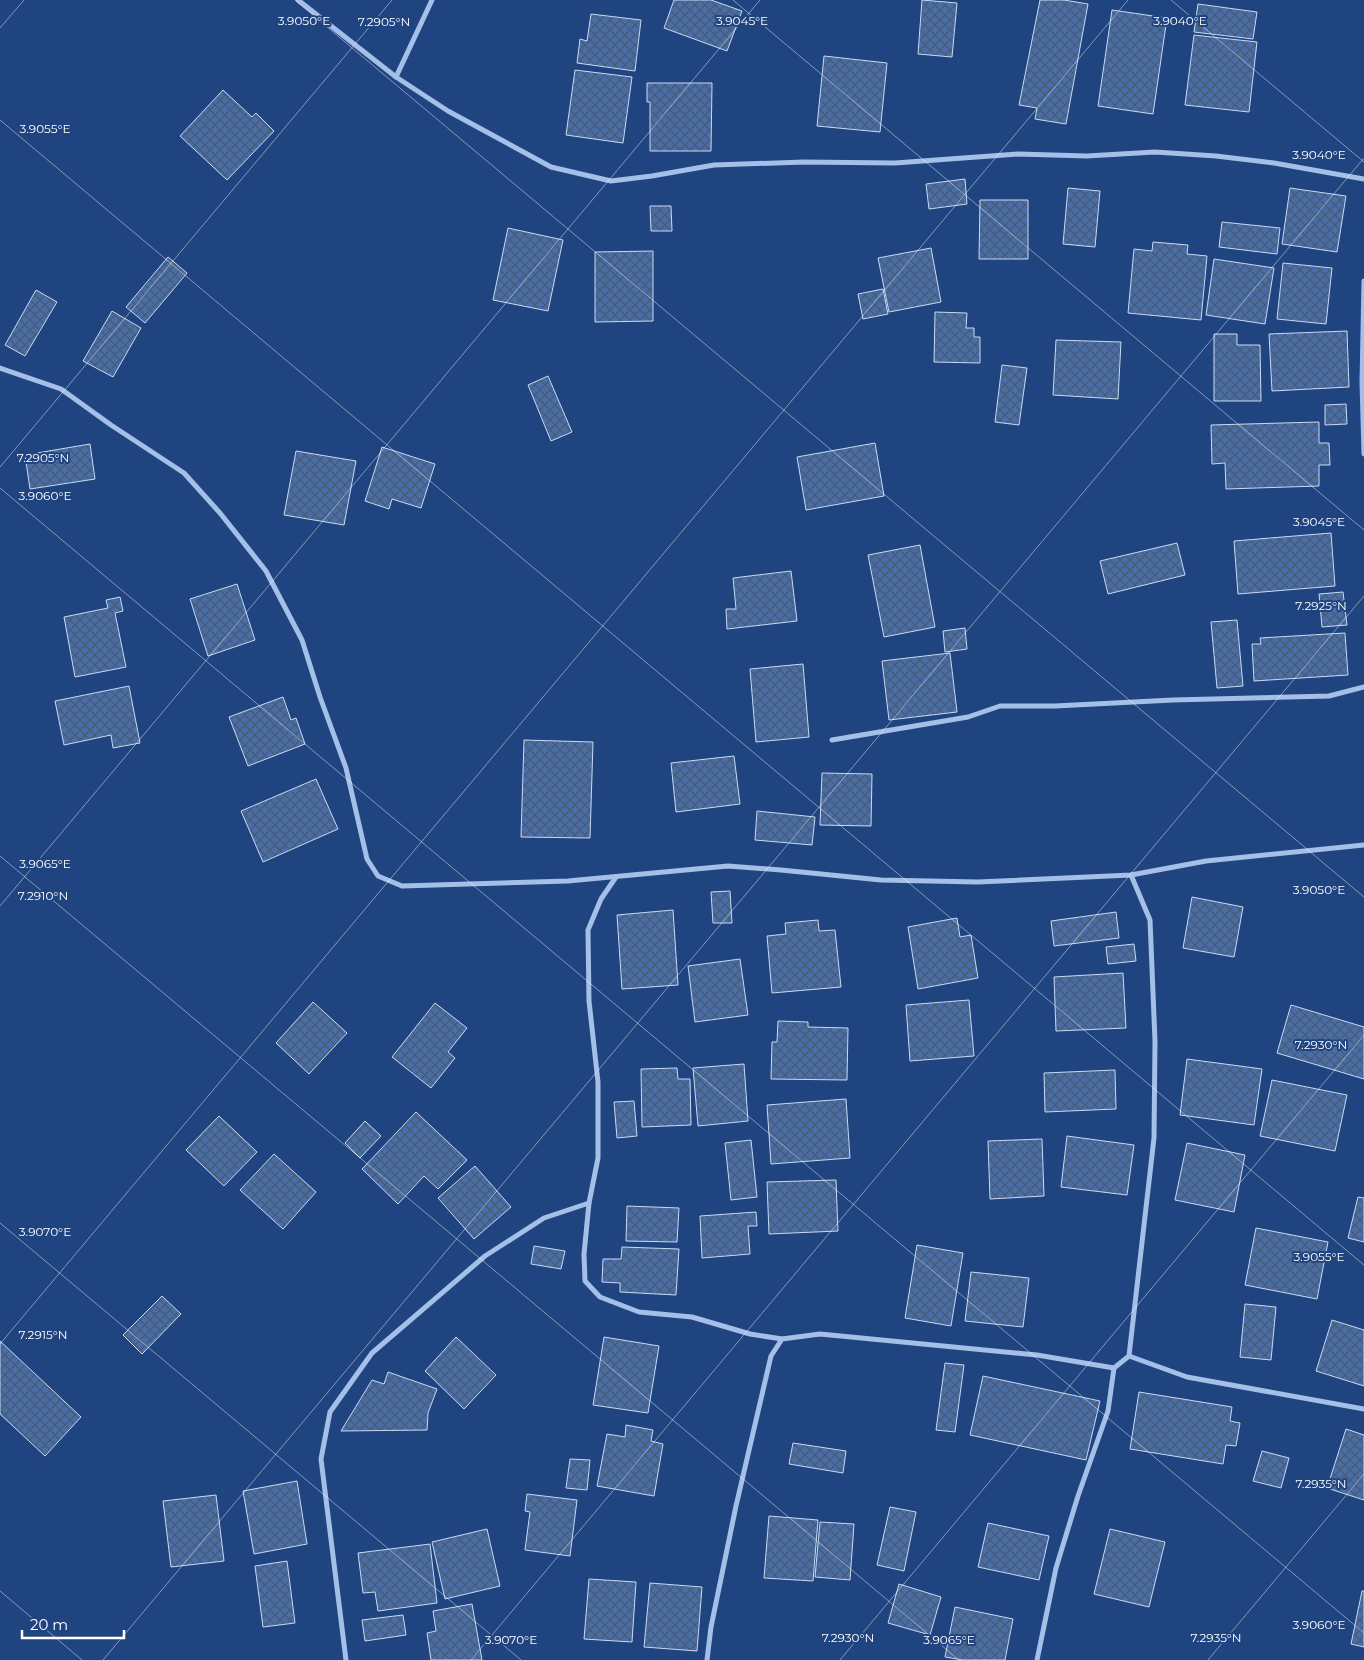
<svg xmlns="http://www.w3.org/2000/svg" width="1364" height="1660" viewBox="0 0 1364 1660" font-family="Montserrat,sans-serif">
  <defs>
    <pattern id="building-cross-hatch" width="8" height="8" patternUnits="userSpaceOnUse" patternTransform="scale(1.25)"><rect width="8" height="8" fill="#486ea9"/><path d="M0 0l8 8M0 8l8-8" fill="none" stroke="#4a5a71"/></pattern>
  </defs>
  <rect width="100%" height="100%" fill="#204480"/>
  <g fill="url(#building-cross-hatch)" stroke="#c8daf6">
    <path d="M674,0H711L742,11L727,51L664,28Z"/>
    <path d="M922,0L957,3L952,57L918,54Z"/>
    <path d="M1040,0H1064L1088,4L1066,124L1035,119L1037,108L1019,105Z"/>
    <path d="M1198,4L1257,12L1253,39L1194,32Z"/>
    <path d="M1112,10L1167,18L1153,114L1098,106Z"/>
    <path d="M591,14L641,20L635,71L577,63L580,39L587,41Z"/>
    <path d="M1194,35L1257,42L1249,112L1185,105Z"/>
    <path d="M824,56L887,63L880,132L817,126Z"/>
    <path d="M575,70L632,77L623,143L566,135Z"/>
    <path d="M647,83H712L711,151H650V102H647Z"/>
    <path d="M223,90L252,117L256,113L274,131L227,180L180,136Z"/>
    <path d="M965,179L967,204L929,209L926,184Z"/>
    <path d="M1068,188L1100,191L1095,247L1063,244Z"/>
    <path d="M1290,188L1346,196L1337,252L1282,244Z"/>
    <path d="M980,200H1028V259H979Z"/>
    <path d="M650,206H671L672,231H651Z"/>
    <path d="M1222,222L1280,228L1277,254L1219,247Z"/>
    <path d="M508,228L563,240L548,311L493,300Z"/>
    <path d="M1153,242L1188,245L1187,254L1207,256L1201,320L1128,313L1134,249L1152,251Z"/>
    <path d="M931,248L941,302L889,312L878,258Z"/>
    <path d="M653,251V321L595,322V252Z"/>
    <path d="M168,257L187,273L145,323L126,307Z"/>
    <path d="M1214,259L1274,268L1265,324L1206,315Z"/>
    <path d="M1283,263L1332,268L1326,324L1277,319Z"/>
    <path d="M883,289L888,314L863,319L858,294Z"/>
    <path d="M36,290L57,302L25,356L5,345Z"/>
    <path d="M112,311L141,328L113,377L83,361Z"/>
    <path d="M935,312L967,313L966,328H974V337H980V363L934,362Z"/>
    <path d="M1347,331L1349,387L1272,391L1269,334Z"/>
    <path d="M1214,334H1237V345H1260L1261,401H1214Z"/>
    <path d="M1056,340L1121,342L1118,399L1053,395Z"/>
    <path d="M1002,365L1027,368L1019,425L995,422Z"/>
    <path d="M548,376L572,432L551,441L528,385Z"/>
    <path d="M1346,404L1347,424L1325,425V405Z"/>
    <path d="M1319,422V443H1329L1330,465H1319V486L1226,489L1225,463L1212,464L1211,425Z"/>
    <path d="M875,443L884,496L806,510L797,457Z"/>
    <path d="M90,444L95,479L30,489L25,455Z"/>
    <path d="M382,447L435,464L421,508L392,499L389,509L365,501Z"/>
    <path d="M296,451L356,461L344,525L284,515Z"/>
    <path d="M1331,533L1335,586L1238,594L1234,541Z"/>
    <path d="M1177,543L1185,575L1108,594L1100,561Z"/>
    <path d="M920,545L935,627L884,637L868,555Z"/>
    <path d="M791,571L797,621L727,629L726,609H736L733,578Z"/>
    <path d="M237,584L255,640L208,656L190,599Z"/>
    <path d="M1343,592L1347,625L1322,627L1319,594Z"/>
    <path d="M120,597L123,611L115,613L126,667L75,677L64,617L108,608L106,600Z"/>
    <path d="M1237,620L1243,686L1217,688L1211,622Z"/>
    <path d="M965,628L967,649L945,652L943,631Z"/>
    <path d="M1345,633L1348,675L1254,681L1252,644H1261L1260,638Z"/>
    <path d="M950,653L957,712L889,720L882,661Z"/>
    <path d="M803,664L809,737L756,742L750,669Z"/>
    <path d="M129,686L140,743L113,748L111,735L64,745L55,701Z"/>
    <path d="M283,697L291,720L296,718L305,744L248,766L229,717Z"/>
    <path d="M524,740L593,742L590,838L521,837Z"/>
    <path d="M734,756L740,804L676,812L671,763Z"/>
    <path d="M822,773L872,774L871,826L820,825Z"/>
    <path d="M316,779L338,829L263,862L241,811Z"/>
    <path d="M757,811L815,817L812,845L755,840Z"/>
    <path d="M730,891L732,923H713L711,892Z"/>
    <path d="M1192,897L1243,907L1234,957L1183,948Z"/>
    <path d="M673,910L678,985L622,989L617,915Z"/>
    <path d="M1116,912L1119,938L1054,946L1051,921Z"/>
    <path d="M957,918L960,937L971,935L978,978L918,989L908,927Z"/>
    <path d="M818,920L819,931L835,930L841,987L772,993L767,936L786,934L785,923Z"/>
    <path d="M1134,944L1136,961L1108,964L1106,947Z"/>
    <path d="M740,959L748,1015L695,1022L688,966Z"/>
    <path d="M1123,973L1126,1028L1056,1031L1054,977Z"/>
    <path d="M969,1000L974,1056L910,1061L906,1005Z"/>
    <path d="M313,1002L347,1033L309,1074L276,1043Z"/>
    <path d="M435,1003L467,1028L448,1052L455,1058L431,1088L392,1057Z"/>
    <path d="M1291,1005L1364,1027V1079L1277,1053Z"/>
    <path d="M778,1021L808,1022V1027L848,1028L847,1080L771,1079L772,1042H777Z"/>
    <path d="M1187,1059L1262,1069L1254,1125L1180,1115Z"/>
    <path d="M744,1064L748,1121L698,1126L693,1068Z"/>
    <path d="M677,1068L678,1079H690L691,1125L642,1127L641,1069Z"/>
    <path d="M1115,1070L1116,1109L1045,1112L1044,1073Z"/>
    <path d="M1272,1080L1347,1095L1335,1151L1260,1136Z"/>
    <path d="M846,1099L850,1158L771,1164L767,1105Z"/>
    <path d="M634,1101L637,1136L617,1138L614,1102Z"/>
    <path d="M416,1112L467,1160L438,1189L424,1176L398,1204L362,1169Z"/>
    <path d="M219,1116L257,1152L224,1186L186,1150Z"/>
    <path d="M365,1121L381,1136L360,1158L345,1143Z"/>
    <path d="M1067,1136L1134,1145L1127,1195L1061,1187Z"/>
    <path d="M1042,1139L1044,1196L990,1199L988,1141Z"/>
    <path d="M751,1140L757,1197L731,1200L725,1143Z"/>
    <path d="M1187,1143L1245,1155L1234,1212L1175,1200Z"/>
    <path d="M274,1154L316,1192L283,1229L240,1190Z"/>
    <path d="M475,1166L511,1207L474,1239L438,1198Z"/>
    <path d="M836,1180L838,1231L769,1234L767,1182Z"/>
    <path d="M1358,1197L1364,1198V1242L1348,1238Z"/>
    <path d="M627,1206L679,1208L677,1242L626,1241Z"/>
    <path d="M756,1212L757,1226H748L750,1254L702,1258L700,1216Z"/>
    <path d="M1256,1228L1328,1242L1317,1299L1245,1285Z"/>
    <path d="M917,1245L963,1253L951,1326L905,1318Z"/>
    <path d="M534,1246L565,1251L561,1269L531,1264Z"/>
    <path d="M622,1247L679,1249L676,1295L620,1292V1283L602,1282L603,1259H621Z"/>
    <path d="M971,1272L1029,1278L1023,1327L965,1321Z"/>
    <path d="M162,1296L181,1314L142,1354L123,1335Z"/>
    <path d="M1245,1304L1276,1307L1271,1360L1240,1357Z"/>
    <path d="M1332,1320L1364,1330V1386L1316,1371Z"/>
    <path d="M456,1337L496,1375L464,1409L425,1371Z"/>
    <path d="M604,1337L659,1346L648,1413L593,1405Z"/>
    <path d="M0,1341L81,1417L45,1456L0,1414Z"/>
    <path d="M945,1363L964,1365L955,1432L936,1430Z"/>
    <path d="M388,1372L437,1389L428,1413L427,1430L341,1431L372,1380L384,1384Z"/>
    <path d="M983,1376L1100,1401L1086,1460L970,1435Z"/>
    <path d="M1139,1392L1232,1407L1230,1421L1240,1423L1236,1446L1226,1445L1223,1464L1130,1449Z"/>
    <path d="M626,1425L653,1430L651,1441L663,1444L654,1496L597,1486L607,1434L625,1437Z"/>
    <path d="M1346,1429L1364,1435V1500L1327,1488Z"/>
    <path d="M793,1443L846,1451L843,1473L789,1464Z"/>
    <path d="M1262,1451L1289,1458L1281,1488L1253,1481Z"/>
    <path d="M570,1459L590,1460L587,1490L566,1488Z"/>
    <path d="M297,1481L307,1544L254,1554L243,1491Z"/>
    <path d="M527,1494L577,1500L570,1556L525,1550L530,1512L525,1511Z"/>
    <path d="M216,1495L224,1561L171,1567L163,1501Z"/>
    <path d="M890,1507L916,1512L904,1571L877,1565Z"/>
    <path d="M769,1516L818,1520L813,1581L764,1578Z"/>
    <path d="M820,1522L854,1524L850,1580L815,1577Z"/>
    <path d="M988,1523L1049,1536L1039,1580L978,1567Z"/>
    <path d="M487,1529L500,1586L445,1599L432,1542Z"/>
    <path d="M1110,1529L1165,1542L1149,1607L1094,1594Z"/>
    <path d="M430,1544L437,1603L378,1611L375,1592L363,1593L358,1553Z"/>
    <path d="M287,1561L295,1623L263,1627L255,1566Z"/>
    <path d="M589,1579L636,1582L632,1642L584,1639Z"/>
    <path d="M650,1583L702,1587L697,1651L644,1647Z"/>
    <path d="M899,1584L941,1597L930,1635L888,1623Z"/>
    <path d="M1362,1591H1364V1647L1351,1644Z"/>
    <path d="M472,1604L482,1660H431L427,1633L436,1631L433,1611Z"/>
    <path d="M955,1607L1013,1619L1005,1660H963L945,1657Z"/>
    <path d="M403,1615L406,1635L365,1641L362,1620Z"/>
  </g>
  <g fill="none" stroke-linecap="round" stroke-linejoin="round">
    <g stroke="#a4bfe8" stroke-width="5">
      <path d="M298,0L396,77L448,111L551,167L611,181L652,176L714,165L804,162L895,163L1018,154L1087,156L1155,152L1216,156L1274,163L1364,179"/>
      <path d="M396,77L432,0"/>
      <path d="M1364,281L1362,382L1364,454"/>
      <path d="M0,368L61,389L111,425L184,473L220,513L266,571L302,640L320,697L346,768L367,859L378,876L402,886L568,881L728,866L781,870L881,880L978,882L1131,875L1206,861L1364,845"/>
      <path d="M832,740L968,717L1000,706H1055L1173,700L1329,696L1364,687"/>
      <path d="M616,877L601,899L588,930L589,1001L598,1082V1158L589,1203L584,1254L585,1281L600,1297L639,1312L692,1317L750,1334L782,1339"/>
      <path d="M1129,1356L1187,1377L1364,1409"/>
      <path d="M346,1660L321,1459L330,1412L372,1353L485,1256L544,1218L589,1203"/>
      <path d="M707,1660L711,1627L736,1506L771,1356L782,1339L820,1334L1037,1355L1114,1368L1129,1356L1154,1138L1155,1041L1150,920L1131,875"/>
      <path d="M1037,1660L1056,1568L1078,1496L1108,1411L1114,1368"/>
    </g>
  </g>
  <path fill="none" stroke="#fff" stroke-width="1" stroke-opacity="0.45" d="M295,0L1364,897M733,0L1364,530M1171,0L1364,162M0,28L24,0M0,120L1364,1265M0,467L392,0M0,488L1364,1633M0,856L959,1660M0,906L760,0M0,1223L521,1660M0,1344L1128,0M0,1591L82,1660M103,1660L1364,158M471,1660L1364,596M840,1660L1364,1035M1208,1660L1364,1474"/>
  <g font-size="12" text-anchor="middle" fill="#fff" stroke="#204480" stroke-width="4" stroke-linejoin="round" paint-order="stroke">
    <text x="742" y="25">3.9045°E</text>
    <text x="304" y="25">3.9050°E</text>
    <text x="1180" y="25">3.9040°E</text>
    <text x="384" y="26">7.2905°N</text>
    <text x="45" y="133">3.9055°E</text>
    <text x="1319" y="159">3.9040°E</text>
    <text x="43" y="462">7.2905°N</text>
    <text x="45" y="500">3.9060°E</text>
    <text x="1319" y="526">3.9045°E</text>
    <text x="1321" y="610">7.2925°N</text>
    <text x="45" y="868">3.9065°E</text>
    <text x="1319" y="894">3.9050°E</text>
    <text x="43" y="900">7.2910°N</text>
    <text x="1321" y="1049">7.2930°N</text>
    <text x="45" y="1236">3.9070°E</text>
    <text x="1319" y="1261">3.9055°E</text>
    <text x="43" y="1339">7.2915°N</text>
    <text x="1321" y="1488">7.2935°N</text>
    <text x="1319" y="1629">3.9060°E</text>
    <text x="848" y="1642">7.2930°N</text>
    <text x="1216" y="1642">7.2935°N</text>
    <text x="511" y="1644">3.9070°E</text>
    <text x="949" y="1644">3.9065°E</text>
  </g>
  <path d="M22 1630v8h102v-8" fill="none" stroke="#ffffff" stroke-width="2.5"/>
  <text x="30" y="1630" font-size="15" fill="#ffffff" stroke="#204480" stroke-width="4" paint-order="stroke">20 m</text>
</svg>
